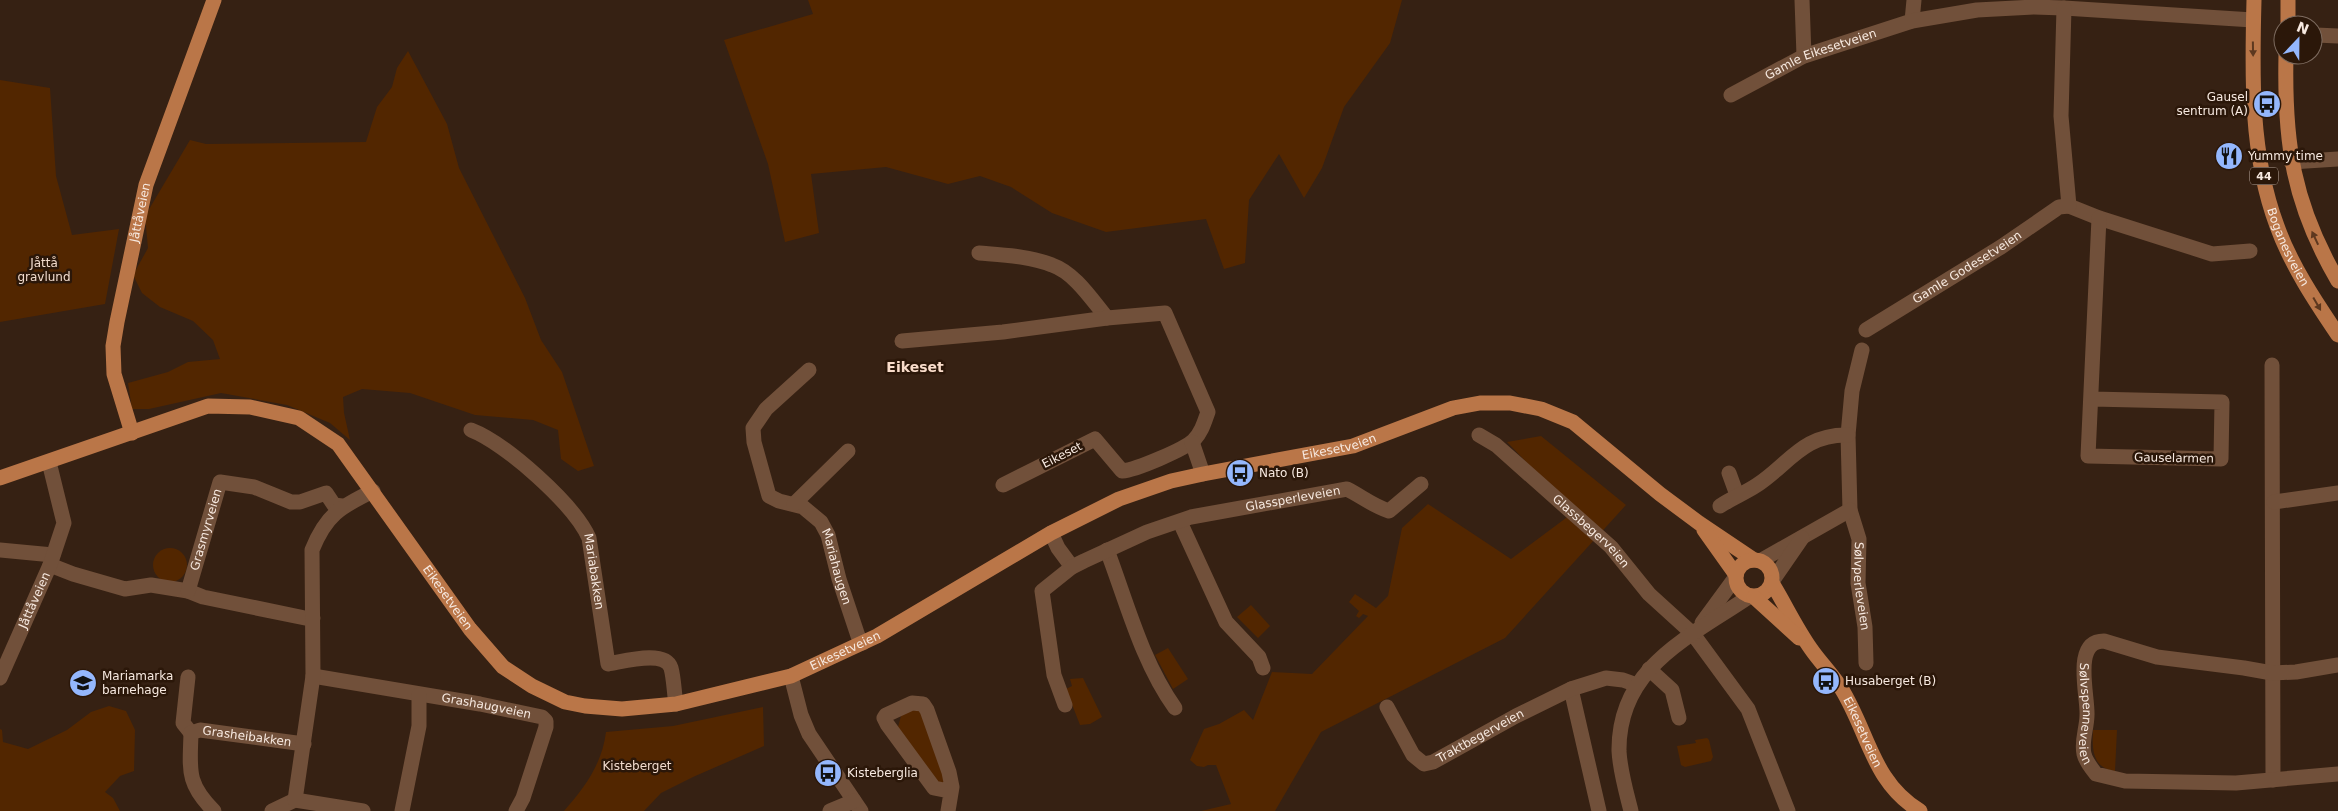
<svg xmlns="http://www.w3.org/2000/svg" width="2338" height="811" viewBox="0 0 2338 811" font-family="'DejaVu Sans',sans-serif">
  <rect width="100%" height="100%" fill="#362113"/>
  <g fill="#522600">
    <path d="M808,0H1402L1390,43L1344,107L1322,168L1304,198L1279,154L1249,200L1245,263L1224,269L1206,219L1106,232L1052,213L1011,187L980,176L948,184L886,167L811,174L819,233L785,242L768,164L724,40L813,14Z"/>
    <path d="M408,51L447,124L459,168L525,298L541,340L562,372L594,466L578,471L561,459L558,430L533,420L475,415L410,393L362,389L343,397L344,413L350,440L330,423L287,405L221,393L149,409H132L128,383L168,372L188,362L220,359L213,340L193,321L160,307L142,293L133,275L148,248L145,216L190,140L206,144L366,142L377,107L392,87L397,68Z"/>
    <path d="M0,80L50,88L56,176L72,235L119,229L105,304L0,322Z"/>
    <path d="M1541,436L1626,505L1505,638L1321,732L1275,811H1201L1231,804L1216,765H1208L1204,767L1197,766L1190,760L1204,729L1219,724L1244,710L1253,720L1272,672L1312,674L1368,616L1363,614L1359,618L1356,616L1359,611L1349,602L1355,594L1376,608L1388,596L1402,528L1428,504L1511,559L1574,512L1507,442Z"/>
    <circle cx="170" cy="565" r="17"/>
    <path d="M1251,605L1270,626L1258,638L1237,617Z"/>
    <path d="M1168,648L1188,679L1173,689L1155,655Z"/>
    <path d="M1083,678L1102,717L1090,724L1080,725L1066,689L1072,686L1070,679Z"/>
    <path d="M109,706L126,711L135,730L134,771L120,776L105,792L113,798L120,811H0V729L2,730L3,742L28,749L67,730L91,712Z"/>
    <path d="M763,707L764,746L693,777L661,793L644,811H564C585,787 602,764 606,732L673,726Z"/>
    <path d="M920,710L947,779L943,784H938L898,727L901,716L906,711Z"/>
    <path d="M2093,730H2117L2115,771C2092,768 2092,749 2093,730Z"/>
    <path d="M1707,738L1709,740L1713,757L1711,761L1685,767L1681,765L1677,746L1696,743L1695,740Z"/>
  </g>
  <g fill="none" stroke-linecap="round" stroke-linejoin="round">
    <g stroke="#71503a" stroke-width="15">
      <path d="M1802,0L1804,56"/>
      <path d="M1912,21L1914,0"/>
      <path d="M2316,35L2338,36"/>
      <path id="s1" d="M1731,95L1804,56L1912,21L1977,10L2034,7L2064,8L2253,20"/>
      <path d="M2291,162L2338,159"/>
      <path d="M2069,206L2099,218L2212,254L2250,251"/>
      <path d="M979,253C1003,255 1030,256 1052,265C1075,273 1092,300 1107,318"/>
      <path id="s2" d="M1866,330L2001,247L2059,207L2069,206L2061,116L2064,8"/>
      <path d="M902,341L1003,332L1107,318L1165,313L1208,412C1204,423 1202,431 1194,440C1185,449 1136,470 1122,471L1095,439L1003,485"/>
      <path id="s3" d="M1862,350L1852,391L1848,435L1850,510L1859,539L1858,583L1865,627L1866,663"/>
      <path d="M2272,365L2273,780"/>
      <path id="s4" d="M809,370L766,409L753,428L754,442L769,496L779,501L803,507L821,522L828,535L839,579L858,636L863,643"/>
      <path d="M2092,399L2222,402L2221,459L2088,456L2099,218"/>
      <path id="s5" d="M471,430C505,443 574,504 589,538L608,664C622,662 665,649 671,668C674,679 674,692 676,704"/>
      <path id="s6" d="M1479,435L1496,445L1611,547L1649,594L1693,634L1748,709L1788,811"/>
      <path d="M1192,442L1203,474"/>
      <path d="M1729,473L1737,495"/>
      <path d="M2274,502L2338,493"/>
      <path d="M794,504L848,451"/>
      <path d="M1720,506C1732,498 1745,493 1757,485C1789,464 1803,434 1848,435"/>
      <path d="M1180,522L1226,622L1259,657L1263,668"/>
      <path d="M1051,533L1058,548L1072,567"/>
      <path d="M0,550L53,555"/>
      <path d="M1107,550C1127,603 1142,662 1175,708"/>
      <path d="M1760,561L1850,510"/>
      <path d="M50,565L73,574L125,589L151,585L188,591L203,597L305,618H313"/>
      <path d="M1773,580L1802,538"/>
      <path id="s7" d="M188,591L220,482L254,487L291,502H300L326,493L334,505L342,506"/>
      <path d="M1702,623L1735,578"/>
      <path id="s8" d="M2338,665L2296,672L2272,673L2244,668L2157,657L2104,641C2072,641 2088,695 2087,715C2087,728 2081,741 2084,754C2086,762 2092,769 2096,774L2125,781L2236,783L2338,774"/>
      <path d="M1649,669L1672,690L1679,718"/>
      <path id="s9" d="M313,676L480,704L542,717L546,721V727L523,798L516,811"/>
      <path d="M791,676L801,715L809,734L861,811"/>
      <path d="M188,677L183,723L191,733"/>
      <path id="s10" d="M0,678L50,565L64,523L49,462"/>
      <path d="M1571,689L1599,811"/>
      <path id="s11" d="M1065,705L1054,675L1042,591L1072,567L1084,561L1147,532L1191,517L1347,489C1361,496 1373,506 1389,511L1421,484"/>
      <path id="s12" d="M1387,707L1413,755L1424,764L1433,762L1516,716L1571,689L1606,678L1623,680L1637,685"/>
      <path id="s13" d="M214,811C186,783 190,770 191,733L200,730L304,744"/>
      <path d="M272,811L295,800"/>
      <path d="M363,811L295,800L313,676L312,550C326,515 340,507 373,491"/>
      <path d="M402,811L419,726V695"/>
      <path d="M830,811L854,801"/>
      <path d="M948,811L952,787L949,772L927,710L923,704L912,703L886,715L884,718L887,724L934,788L944,790L952,787"/>
      <path d="M1631,811C1626,791 1620,771 1619,751C1618,667 1690,637 1750,596"/>
    </g>
    <g stroke="#ba7648" stroke-width="15">
      <path id="s14" d="M2254,0C2252,75 2250,154 2277,226C2291,265 2315,301 2338,335"/>
      <path d="M2288,25V0"/>
      <path d="M2286,55C2284,143 2293,204 2338,281"/>
      <path id="s15" d="M132,433L114,374L113,346L117,322L146,185L214,0"/>
      <path id="s16" d="M0,478L208,406L250,407L299,418L338,444L470,629L503,667L532,686L565,702L585,706L622,709L676,704L791,676L877,636L1051,533L1119,499L1171,481L1203,474L1353,446L1453,408L1480,403H1510L1541,409L1573,422L1660,494L1699,523L1754,560"/>
      <path d="M1704,530L1736,575"/>
      <circle cx="1754" cy="578" r="18"/>
      <path id="s17" d="M1772,583C1785,604 1796,628 1811,649C1820,662 1832,674 1841,688C1869,733 1872,782 1920,811"/>
      <path d="M1754,597L1799,638"/>
    </g>
  </g>
  <defs><path id="oneway-solid" d="M-6-.8H1V-3.2L6.5 0L1 3.2V.8H-6Z" transform="scale(1.25)"/></defs>
  <g fill="#5d381f">
    <use href="#oneway-solid" transform="translate(2253 49) rotate(89)"/>
    <use href="#oneway-solid" transform="translate(2315 238) rotate(-115)"/>
    <use href="#oneway-solid" transform="translate(2317 304) rotate(60)"/>
  </g>
  <defs>
    <g id="bus-disc" transform="scale(1.4375)"><circle r="9.5" fill="#94b7fd" stroke="#2b1709"/><path d="M-5-6H5V4H4V6H2V4H-2V6H-4V4H-5ZM-3.5-4V0h7V-4ZM-3.5 1.2v1.5H-2V1.2ZM2 1.2v1.5H3.5V1.2Z" fill="#111"/></g>
    <g id="restaurant-disc" transform="scale(1.4375)"><circle r="9.5" fill="#94b7fd" stroke="#2b1709"/><path d="M-5-6h1v4h1v-4h1v4h1v-4h1v5L-1.5 .5V6h-2V.5L-5-1ZM5-6V6H3V1.5H1.5Q1.5-4 5-6Z" fill="#111"/></g>
    <g id="school-disc" transform="scale(1.4375)"><circle r="9.5" fill="#94b7fd" stroke="#2b1709"/><path d="M0-5L7-2L0 1L-7-2ZM-4 1L0 2.5L4 1V4Q0 6-4 4Z" fill="#111"/></g>
  </defs>
  <g fill-rule="evenodd">
    <use href="#bus-disc" x="2267" y="104"/>
    <use href="#restaurant-disc" x="2229" y="156"/>
    <use href="#bus-disc" x="1240" y="473"/>
    <use href="#bus-disc" x="1826" y="681"/>
    <use href="#school-disc" x="83" y="683"/>
    <use href="#bus-disc" x="828" y="773"/>
  </g>
  <g text-anchor="middle" stroke-width="5" stroke-linejoin="round" paint-order="stroke">
    <rect fill="#2b1709" stroke="#baaaa0" stroke-width="1" x="2250" y="167.5" width="28" height="17" rx="4"/>
    <g font-size="11" font-weight="bold" fill="#f7e9e0">
      <text x="2264" y="180">44</text>
    </g>
    <g font-size="12" fill="#f7e9e0" stroke="#2b1709">
      <text dy="4" stroke="none"><textPath href="#s1" startOffset="99">Gamle Eikesetveien</textPath></text>
      <text dy="4" stroke="none"><textPath href="#s15" startOffset="226">Jåttåveien</textPath></text>
      <text dy="4" stroke="none"><textPath href="#s14" startOffset="252">Boganesveien</textPath></text>
      <text dy="4" stroke="none"><textPath href="#s2" startOffset="119">Gamle Godesetveien</textPath></text>
      <text dy="4" stroke="none"><textPath href="#s16" startOffset="1538">Eikesetveien</textPath></text>
      <text transform="translate(1062 455) rotate(-27)" y="4">Eikeset</text>
      <text transform="translate(2174 458) rotate(1)" y="4">Gauselarmen</text>
      <text dy="4" stroke="none"><textPath href="#s11" startOffset="388">Glassperleveien</textPath></text>
      <text dy="4" stroke="none"><textPath href="#s7" startOffset="64">Grasmyrveien</textPath></text>
      <text dy="4" stroke="none"><textPath href="#s6" startOffset="148">Glassbegerveien</textPath></text>
      <text dy="4" stroke="none"><textPath href="#s4" startOffset="258">Mariahaugen</textPath></text>
      <text dy="4" stroke="none"><textPath href="#s5" startOffset="196">Mariabakken</textPath></text>
      <text dy="4" stroke="none"><textPath href="#s3" startOffset="239">Sølvperleveien</textPath></text>
      <text dy="4" stroke="none"><textPath href="#s16" startOffset="548">Eikesetveien</textPath></text>
      <text dy="4" stroke="none"><textPath href="#s10" startOffset="85">Jåttåveien</textPath></text>
      <text dy="4" stroke="none"><textPath href="#s16" startOffset="998">Eikesetveien</textPath></text>
      <text dy="4" stroke="none"><textPath href="#s9" startOffset="176">Grashaugveien</textPath></text>
      <text dy="4" stroke="none"><textPath href="#s8" startOffset="322">Sølvspenneveien</textPath></text>
      <text dy="4" stroke="none"><textPath href="#s17" startOffset="175">Eikesetveien</textPath></text>
      <text dy="4" stroke="none"><textPath href="#s12" startOffset="132">Traktbegerveien</textPath></text>
      <text dy="4" stroke="none"><textPath href="#s13" startOffset="142">Grasheibakken</textPath></text>
    </g>
    <g font-size="12" fill="#f7e9e0" stroke="#2b1709" text-anchor="start">
      <text x="2248" y="101" text-anchor="end">Gausel<tspan x="2248" dy="14">sentrum (A)</tspan></text>
      <text x="2248" y="160">Yummy time</text>
      <text x="1259" y="477">Nato (B)</text>
      <text x="102" y="680">Mariamarka<tspan x="102" dy="14">barnehage</tspan></text>
      <text x="1845" y="685">Husaberget (B)</text>
      <text x="847" y="777">Kisteberglia</text>
    </g>
    <g font-size="12" fill="#f1dbcd" stroke="#2b1709">
      <text x="44" y="267">Jåttå<tspan x="44" dy="14">gravlund</tspan></text>
      <text x="637" y="770">Kisteberget</text>
    </g>
    <g font-size="14" font-weight="bold" fill="#f9dcca" stroke="#2b1709">
      <text x="915" y="372">Eikeset</text>
    </g>
  </g>
  <g transform="translate(2298 40) rotate(22)"><circle r="24" fill="#2b1709" stroke="#7d6b5f"/>
  <path d="M0-4L9 19L0 12L-9 19Z" fill="#94b7fd"/>
  <text y="-8" font-size="14" font-weight="bold" text-anchor="middle" fill="#f7e9e0">N</text>
  </g>
</svg>
